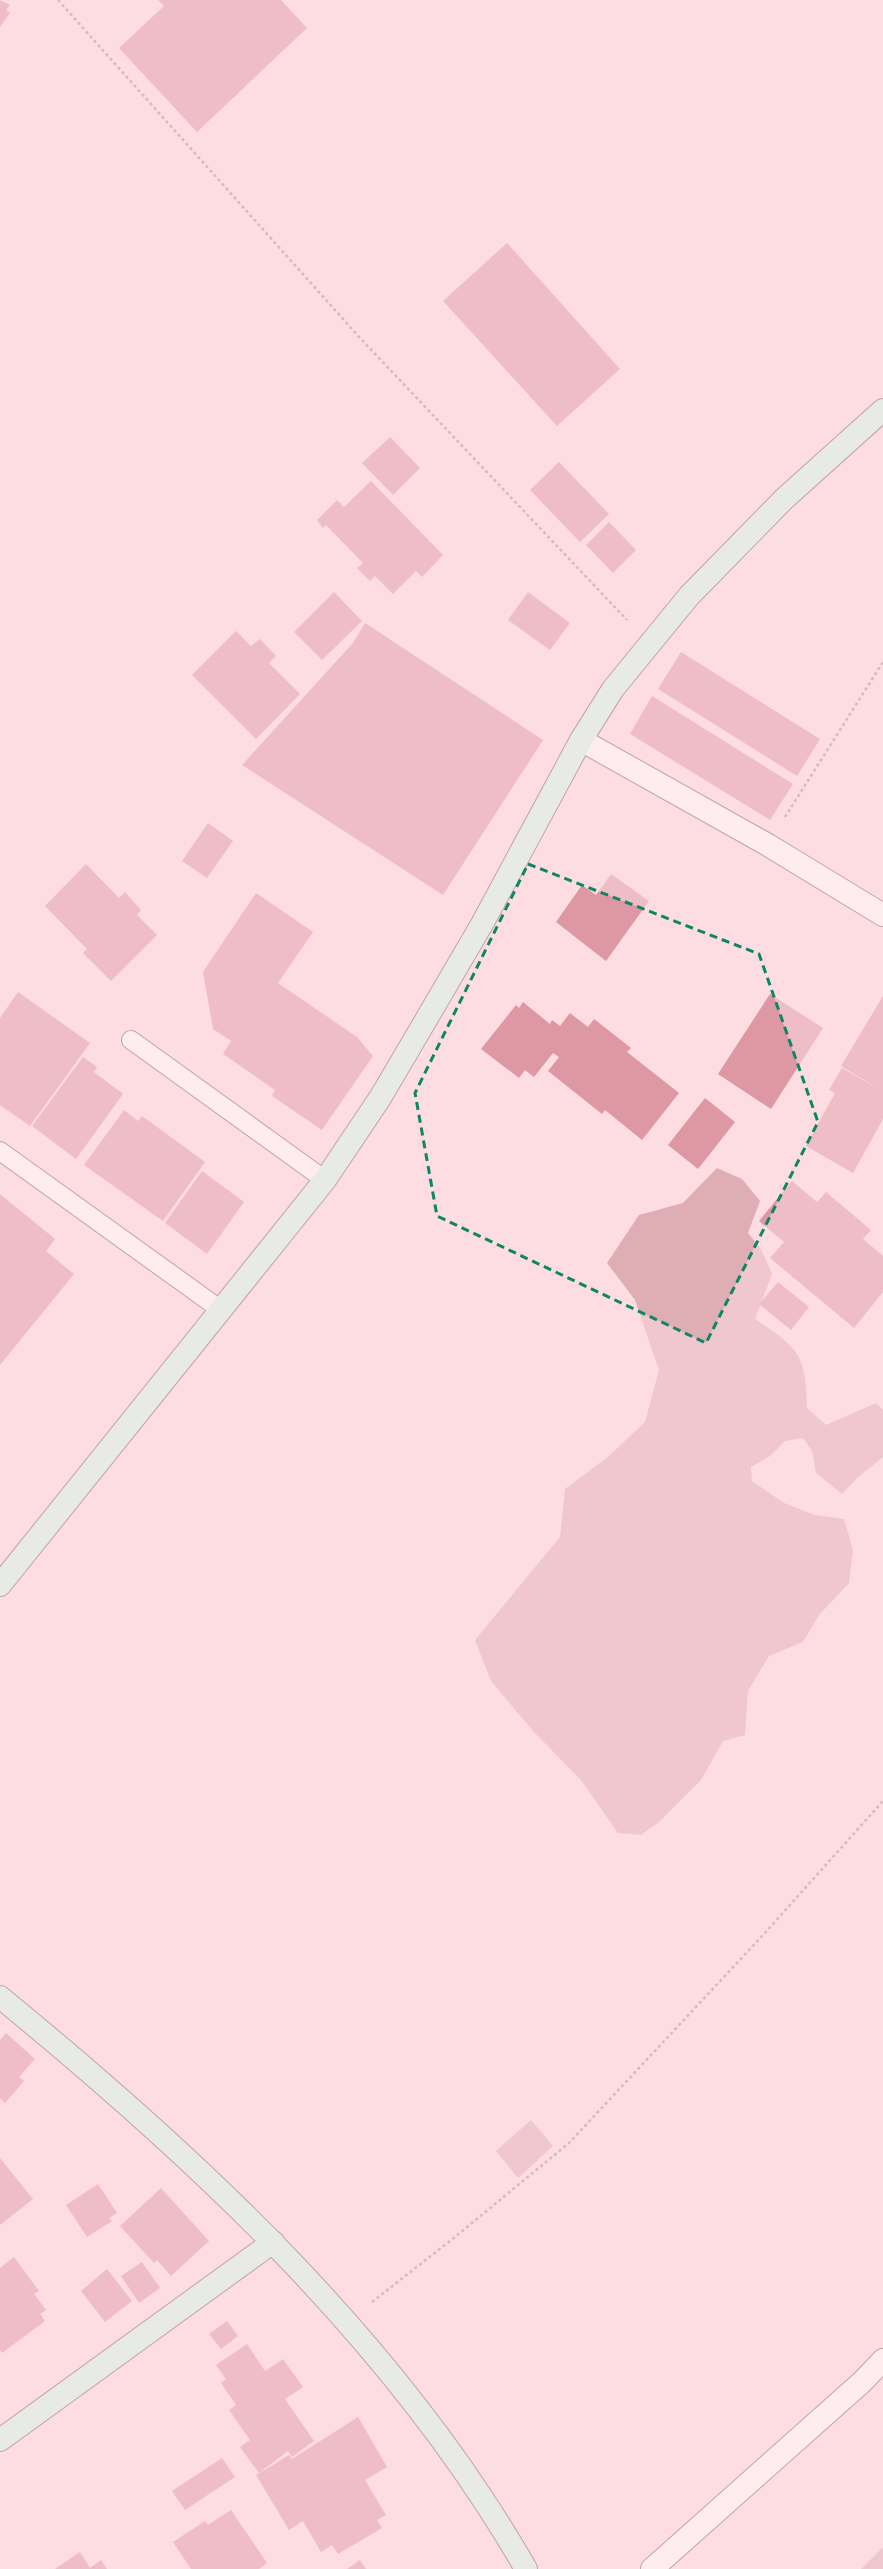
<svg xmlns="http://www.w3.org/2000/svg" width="883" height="2569" viewBox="0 0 883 2569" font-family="Arial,sans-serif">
  <rect width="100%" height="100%" fill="#fddde1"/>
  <g fill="#dfadb4">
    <path d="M717,1168L742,1179L760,1201L748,1233L761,1249L772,1274L755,1319C799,1348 806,1354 807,1408L826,1425L876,1403L883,1410V1457L857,1478L842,1494L816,1473L812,1451L803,1438L785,1441L770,1456L751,1467L752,1481L784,1503L815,1515L844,1519L853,1550L849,1583L819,1615L803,1642L769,1656L748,1691L745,1735L723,1741L701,1780L659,1822L641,1835L618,1833L581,1780L534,1732L491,1681L475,1640L560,1537L565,1489L609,1456L645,1422L659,1370L635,1300L607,1263L639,1215L683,1203Z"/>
    <path d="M531,2120L553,2146L518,2178L496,2151Z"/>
    <path d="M883,2547V2569H861Z"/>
  </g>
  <g fill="#dd98a3">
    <path d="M0,0L10,5L6,10L10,13L0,27Z"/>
    <path d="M158,0H281L307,28L197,132L119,48L164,6Z"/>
    <path d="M507,243L620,369L557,426L443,301Z"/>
    <path d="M390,437L420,468L393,495L362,463Z"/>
    <path d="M559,462L609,514L580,542L530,490Z"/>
    <path d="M371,481L443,555L422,577L416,571L393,594L375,576L370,581L357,568L363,563L326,525L323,528L317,520L337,500L344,507Z"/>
    <path d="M609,522L636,550L613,573L586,545Z"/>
    <path d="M334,592L362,621L322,660L294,632Z"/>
    <path d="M528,592L570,623L550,650L508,620Z"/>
    <path d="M365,623L543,740L443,895L242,765L353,643Z"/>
    <path d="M236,631L251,646L260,639L276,656L269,663L300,694L256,739L192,675Z"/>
    <path d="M681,652L820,739L797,776L658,689Z"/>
    <path d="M652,696L793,784L770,820L630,734Z"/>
    <path d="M208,823L233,841L207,878L182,861Z"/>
    <path d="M86,864L119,898L125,892L141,910L137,915L157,935L111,981L83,953L87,949L45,906Z"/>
    <path d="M611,874L649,901L606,961L556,922L582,885L596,895Z"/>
    <path d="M256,893L313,932L278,983L357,1037L373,1056L322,1130L272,1096L275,1090L223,1054L231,1041L213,1029L203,972Z"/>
    <path d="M18,992L90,1043L30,1126L0,1105V1018Z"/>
    <path d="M770,994L823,1028L771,1109L718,1074Z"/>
    <path d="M883,996V1119L853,1173L806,1146L835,1093L829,1090L842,1068L879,1089L841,1066Z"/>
    <path d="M523,1002L550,1024L552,1020L560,1026L570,1013L588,1027L594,1019L631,1048L627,1052L679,1093L642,1140L605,1110L602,1114L548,1071L559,1057L553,1053L534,1077L525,1070L519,1078L481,1049L516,1005L519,1008Z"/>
    <path d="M83,1057L97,1067L94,1072L123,1094L76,1159L32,1126Z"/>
    <path d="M705,1098L735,1122L698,1169L668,1145Z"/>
    <path d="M124,1110L138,1121L142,1116L205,1162L163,1221L84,1165Z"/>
    <path d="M202,1171L244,1202L207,1254L165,1223Z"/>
    <path d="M792,1181L817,1202L826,1192L871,1230L863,1239L883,1256V1292L854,1328L770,1258L784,1242L759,1221Z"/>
    <path d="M0,1194L55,1239L46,1251L74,1274L0,1365Z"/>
    <path d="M778,1282L809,1307L791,1330L759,1304Z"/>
    <path d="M6,2033L35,2059L19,2077L24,2081L5,2103L0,2098V2040Z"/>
    <path d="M0,2158L33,2199L0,2225Z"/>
    <path d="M98,2184L117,2213L109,2218L112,2221L87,2237L66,2205Z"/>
    <path d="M161,2188L209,2241L171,2276L157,2260L154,2263L120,2226Z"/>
    <path d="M14,2257L39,2291L34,2294L46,2310L40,2314L45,2321L2,2353L0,2350V2268Z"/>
    <path d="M142,2262L160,2288L139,2303L121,2276Z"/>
    <path d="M107,2269L132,2301L105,2322L81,2291Z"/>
    <path d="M227,2321L238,2336L221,2349L209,2334Z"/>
    <path d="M247,2344L265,2371L283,2359L303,2387L285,2399L314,2441L292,2457L288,2451L259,2473L240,2447L250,2440L229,2410L236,2405L221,2383L226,2379L216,2365Z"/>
    <path d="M358,2417L387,2467L365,2480L386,2515L377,2520L382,2528L338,2554L332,2545L321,2552L303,2521L289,2530L256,2475L289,2455L292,2459Z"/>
    <path d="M222,2458L235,2477L185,2510L172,2491Z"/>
    <path d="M231,2510L267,2563L259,2569H191L173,2542L205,2521L208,2525Z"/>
    <path d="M80,2552L90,2568L101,2560L107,2569H55Z"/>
    <path d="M360,2560L366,2569H347Z"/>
  </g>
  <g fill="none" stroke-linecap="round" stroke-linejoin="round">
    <g stroke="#785d61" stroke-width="20">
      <g id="lane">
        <path d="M131,1040L325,1180"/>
        <path d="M0,1151L221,1310"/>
      </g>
    </g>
    <g stroke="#785d61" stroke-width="24">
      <g id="street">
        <path d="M581,740L768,845L883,915"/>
        <path d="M652,2569L862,2382L883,2360"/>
      </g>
    </g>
    <g stroke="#785d61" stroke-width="24">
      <g id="secondary">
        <path d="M0,1585L325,1180L380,1098L423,1025L482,924L581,740L613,689L689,596L784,499L883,410"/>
        <path d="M0,1997C198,2159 398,2345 526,2569"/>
        <path d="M0,2440L273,2242"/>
      </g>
    </g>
    <g stroke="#a79093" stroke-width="2.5" stroke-dasharray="3 3" stroke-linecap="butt">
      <path d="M58,0L360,338L627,620"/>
      <path d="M785,817L883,662"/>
      <path d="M372,2302L455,2237L569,2143L764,1934L883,1801"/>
    </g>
    <use href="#lane" stroke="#fff" stroke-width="18"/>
    <use href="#street" stroke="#fff" stroke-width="22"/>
    <use href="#secondary" stroke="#cefaec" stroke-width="22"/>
  </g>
  <path d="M0 0H883V2569H0ZM528,864L759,954L818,1122L706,1343L437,1216L415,1093Z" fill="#fddde1" fill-opacity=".55" fill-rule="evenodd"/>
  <path fill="none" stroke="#0e8666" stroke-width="3" stroke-dasharray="8 5" stroke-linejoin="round" d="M528,864L759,954L818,1122L706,1343L437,1216L415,1093Z"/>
</svg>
